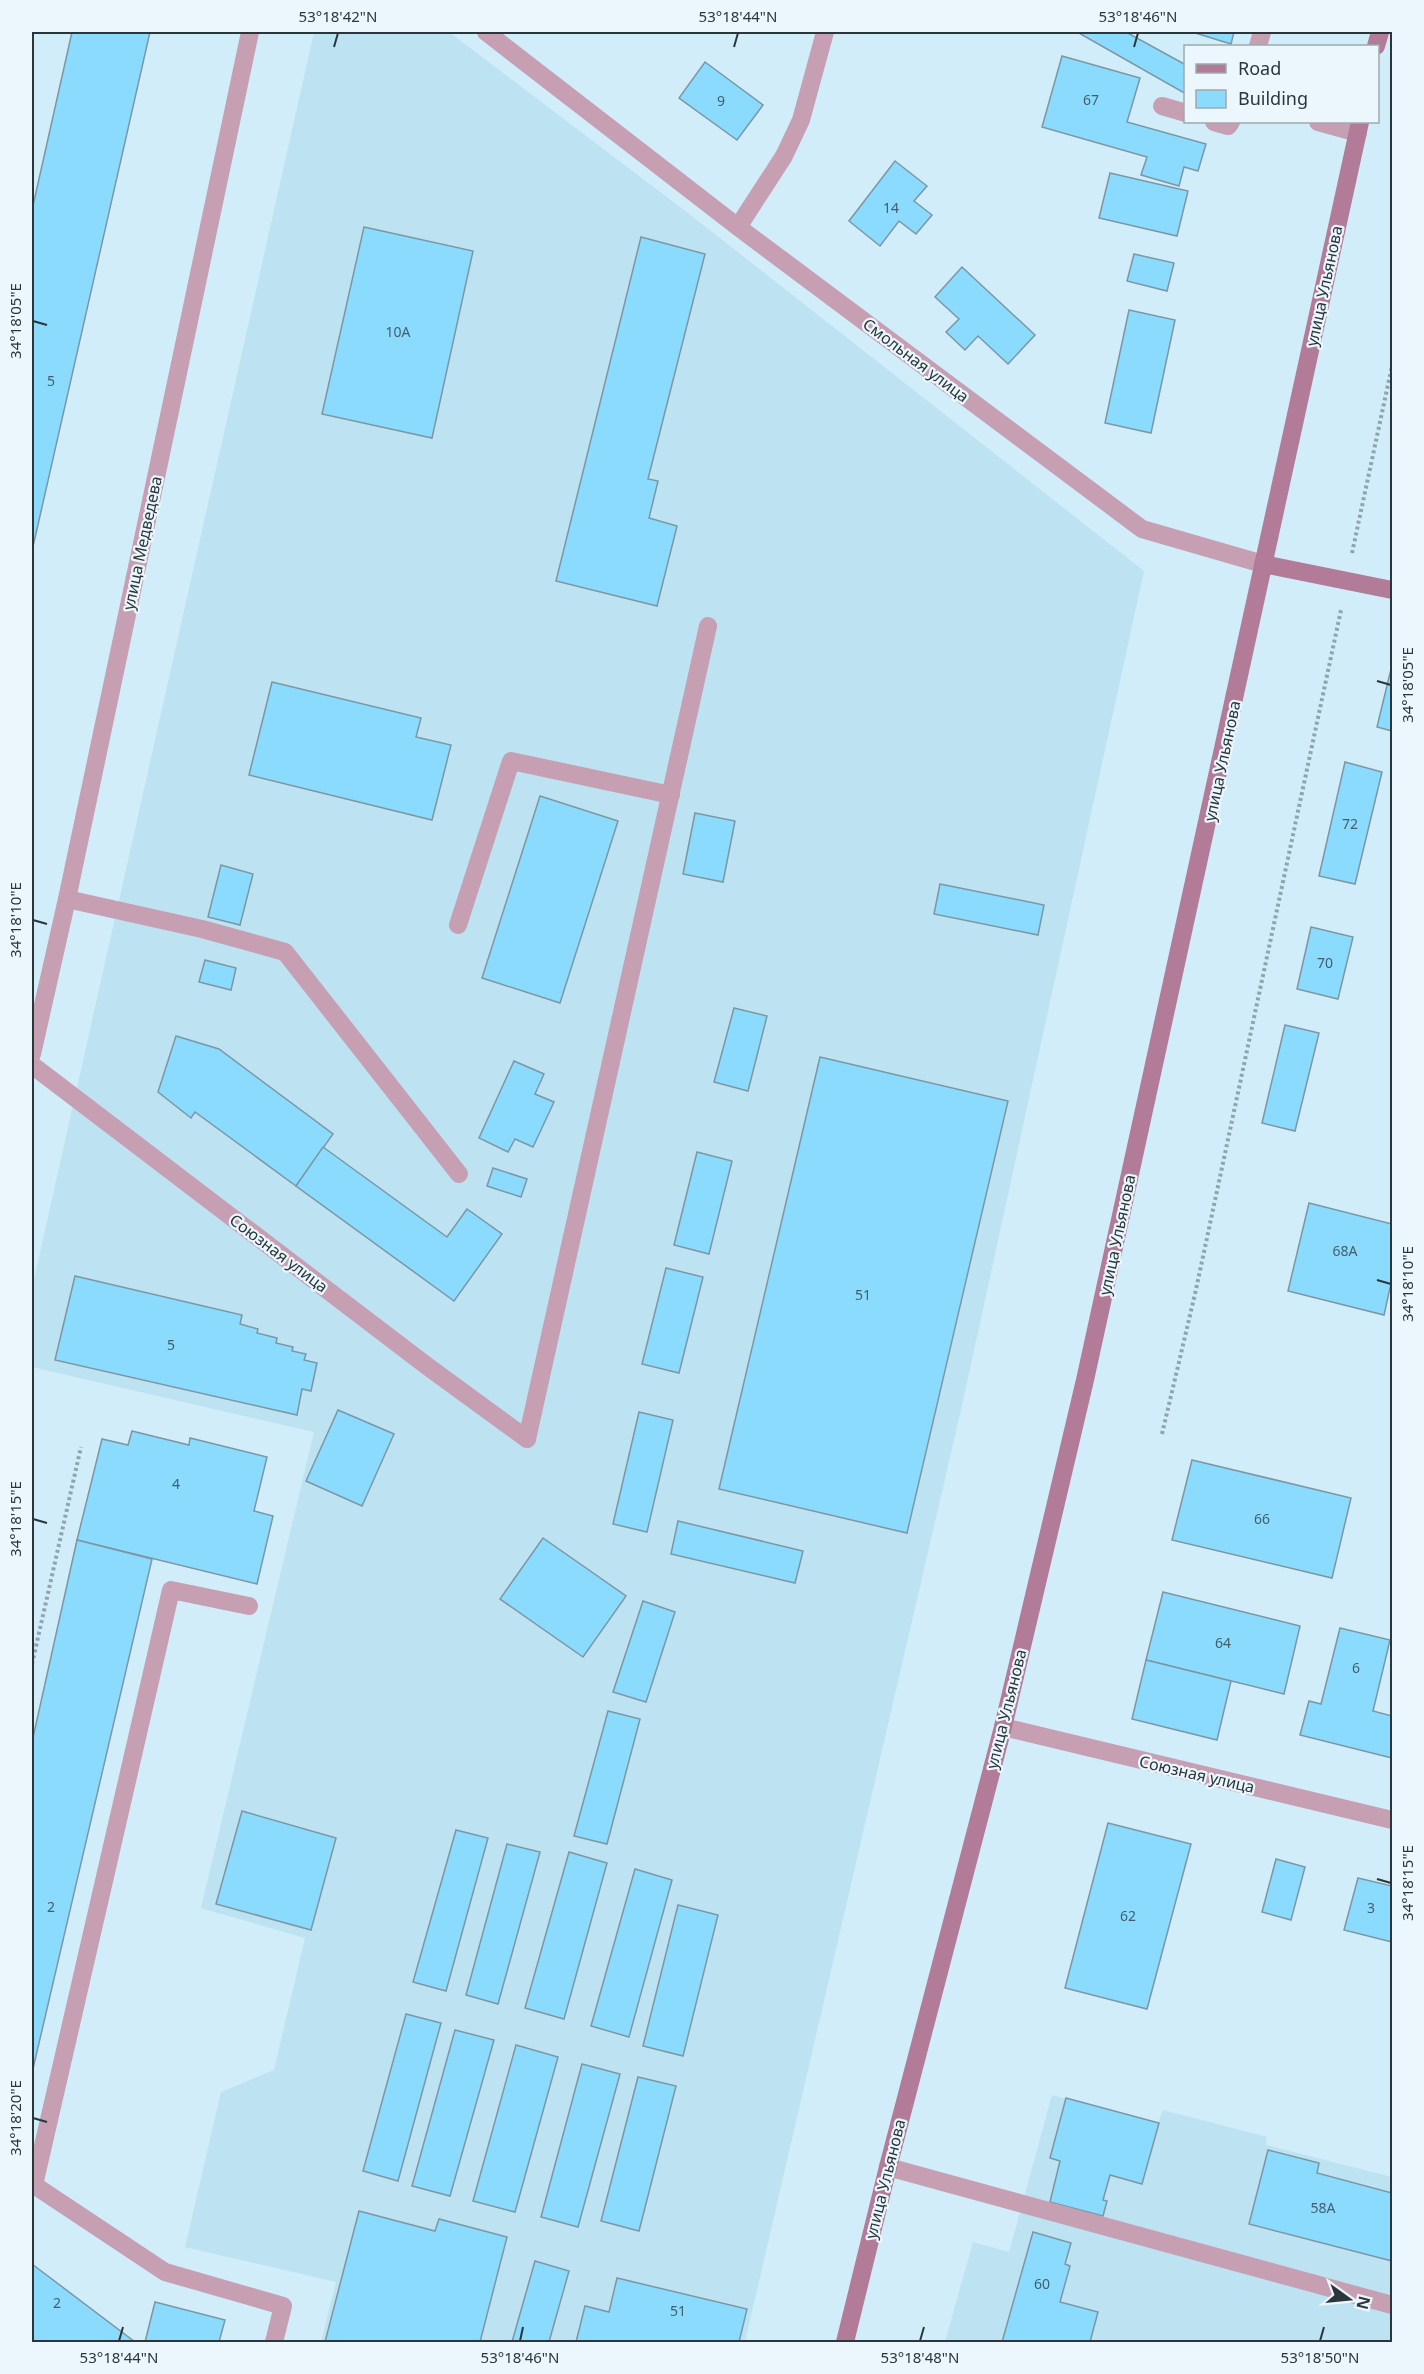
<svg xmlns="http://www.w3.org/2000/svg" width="1424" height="2374" viewBox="0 0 1424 2374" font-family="'Noto Sans',sans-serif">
  <rect width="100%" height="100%" fill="#d1edfa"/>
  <g fill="#bde2f2">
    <path d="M314,32H449L688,213L1144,571L963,1401L745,2342H321L336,2282L185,2247L221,2092L274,2070L305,1938L201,1908L314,1432L32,1367V1288Z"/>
    <path d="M1052,2095L1158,2123L1163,2110L1267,2137L1266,2145L1392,2177V2342H945L973,2242L1009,2252Z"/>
  </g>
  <g fill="#8bdbfe" stroke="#7c97a3" stroke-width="1.5">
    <path d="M72,32H150L32,551V210Z"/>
    <path d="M1077,32H1126L1186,65V94Z"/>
    <path d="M1192,32H1234L1231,44Z"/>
    <path d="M1062,56L1140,78L1127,122L1206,144L1198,171L1184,167L1179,186L1141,175L1147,157L1042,127Z"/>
    <path d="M705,62L763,105L737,140L679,98Z"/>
    <path d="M895,161L927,186L914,201L932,215L916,234L899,221L880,246L849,221Z"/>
    <path d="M1110,173L1188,191L1177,236L1099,218Z"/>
    <path d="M364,227L473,251L432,438L322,414Z"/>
    <path d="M641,237L705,254L648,479L658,481L649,518L677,526L657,606L556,581Z"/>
    <path d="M1134,254L1174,263L1167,291L1127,281Z"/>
    <path d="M962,267L1035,335L1008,364L978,336L965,350L946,332L959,319L935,297Z"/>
    <path d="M1129,310L1175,320L1151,433L1105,423Z"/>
    <path d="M1391,669H1392V731L1377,727Z"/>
    <path d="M272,682L421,718L416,737L451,745L432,820L249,775Z"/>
    <path d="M1345,762L1382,772L1355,884L1319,876Z"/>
    <path d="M540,796L618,821L560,1003L482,978Z"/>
    <path d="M695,813L735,821L723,882L683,874Z"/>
    <path d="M221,865L253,874L240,925L208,917Z"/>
    <path d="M940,884L1044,905L1038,935L934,914Z"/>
    <path d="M1311,927L1353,937L1338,999L1297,989Z"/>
    <path d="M205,960L236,968L231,990L199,982Z"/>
    <path d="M734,1008L767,1016L748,1091L714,1082Z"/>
    <path d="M1285,1025L1319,1033L1295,1131L1262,1123Z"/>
    <path d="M176,1036L219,1049L333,1134L296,1186L195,1112L191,1118L158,1092Z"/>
    <path d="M820,1057L1008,1101L907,1533L719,1489Z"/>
    <path d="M514,1061L544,1074L535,1094L554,1102L533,1147L515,1139L508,1152L479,1138Z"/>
    <path d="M323,1147L447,1237L467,1209L502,1234L454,1301L296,1186Z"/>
    <path d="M697,1152L732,1161L709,1254L674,1245Z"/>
    <path d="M493,1168L527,1179L521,1197L487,1186Z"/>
    <path d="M1309,1203L1392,1224V1279L1384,1315L1288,1291Z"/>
    <path d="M666,1268L703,1277L679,1373L642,1364Z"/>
    <path d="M75,1276L242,1315L240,1324L258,1329L257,1333L277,1338L276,1343L293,1347L292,1351L306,1354L304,1360L317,1363L311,1391L302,1389L297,1415L55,1360Z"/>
    <path d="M338,1410L394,1434L362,1506L306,1481Z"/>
    <path d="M639,1412L673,1420L647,1532L613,1524Z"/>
    <path d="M132,1431L189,1445L190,1438L267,1457L254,1511L273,1516L257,1584L77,1540L102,1439L128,1445Z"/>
    <path d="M1192,1460L1351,1498L1332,1578L1172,1540Z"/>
    <path d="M678,1521L803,1551L795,1583L671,1554Z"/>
    <path d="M543,1538L626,1596L583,1657L500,1599Z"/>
    <path d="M77,1540L152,1559L32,2073V1742Z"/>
    <path d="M1163,1592L1300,1626L1284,1694L1146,1660Z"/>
    <path d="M643,1601L675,1612L646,1702L613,1692Z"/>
    <path d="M1340,1628L1390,1640L1373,1711L1392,1716V1758L1300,1735L1309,1701L1321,1704Z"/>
    <path d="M1146,1660L1231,1681L1217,1740L1132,1719Z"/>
    <path d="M608,1711L640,1719L607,1844L574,1836Z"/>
    <path d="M242,1811L336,1838L311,1930L216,1904Z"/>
    <path d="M1108,1823L1191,1844L1147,2009L1065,1988Z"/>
    <path d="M456,1830L488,1838L446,1991L413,1982Z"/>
    <path d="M507,1844L540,1852L498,2004L466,1995Z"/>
    <path d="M569,1852L607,1863L564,2019L525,2008Z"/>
    <path d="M1276,1859L1305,1867L1291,1920L1262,1912Z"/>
    <path d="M635,1869L672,1880L629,2037L591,2026Z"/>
    <path d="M1358,1878L1392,1886V1942L1344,1930Z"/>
    <path d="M678,1905L718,1915L683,2056L643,2046Z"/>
    <path d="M406,2014L441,2023L398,2181L363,2171Z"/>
    <path d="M455,2030L494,2040L450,2196L412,2186Z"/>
    <path d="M516,2045L558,2057L515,2212L473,2201Z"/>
    <path d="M582,2064L620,2074L578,2227L541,2217Z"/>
    <path d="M638,2077L676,2086L639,2231L601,2221Z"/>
    <path d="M1066,2098L1159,2123L1142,2184L1110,2175L1103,2200L1107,2201L1103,2216L1050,2202L1060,2161L1050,2158Z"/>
    <path d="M1268,2150L1319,2163L1317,2173L1392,2193V2261L1249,2224Z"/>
    <path d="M359,2211L435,2231L439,2219L507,2237L480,2342H325Z"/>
    <path d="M1033,2232L1071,2243L1065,2264L1070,2266L1060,2302L1098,2312L1090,2342H1002Z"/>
    <path d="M535,2261L569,2271L549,2342H512Z"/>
    <path d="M32,2264L135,2342H32Z"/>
    <path d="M617,2278L747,2309L739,2342H576L585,2306L609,2312Z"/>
    <path d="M155,2302L225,2320L219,2342H145Z"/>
  </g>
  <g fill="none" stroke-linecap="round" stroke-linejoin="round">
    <g stroke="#8fa4ae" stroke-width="4" stroke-dasharray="3 3" stroke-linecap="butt">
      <path d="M1352,553L1392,366"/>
      <path d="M1162,1434L1195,1294L1341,610"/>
      <path d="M32,1664L81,1447"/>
    </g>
    <g stroke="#c69fb2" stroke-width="18">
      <path d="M1258,46L1262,32"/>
      <path d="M1162,106L1186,113"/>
      <path d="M1214,122L1228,126L1231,122"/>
      <path d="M1318,122L1358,133"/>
      <path d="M67,899L202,929L285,952L459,1174"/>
      <path d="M458,925L511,761L671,795"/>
      <path d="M527,1439L708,626"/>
      <path d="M249,1606L171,1590L34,2185L165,2272L283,2306L274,2342"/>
      <path d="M888,2167L1392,2305"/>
    </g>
    <g stroke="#c69fb2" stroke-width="18">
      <path d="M486,32L738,227L1142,529L1263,564"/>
      <path d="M738,227L784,156L801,120L825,32"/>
      <path d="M32,1054L67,899L250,32"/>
      <path d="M32,1065L427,1366L527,1439"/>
      <path d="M1003,1727L1392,1820"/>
    </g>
    <g stroke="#b27b98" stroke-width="18">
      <path d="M1376,46L1380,32"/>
      <path d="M1263,564L1392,590"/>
      <path d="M845,2342L888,2167L1003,1727L1085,1380L1360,122"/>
    </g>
  </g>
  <path fill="none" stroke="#2b363b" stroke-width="2" d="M334,47L338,33M734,47L738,33M1134,47L1138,33M33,321L47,325M1377,681L1391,685M33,920L47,924M1377,1280L1391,1284M33,1519L47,1523M1377,1879L1391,1883M33,2118L47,2122M119,2341L123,2327M520,2341L523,2327M920,2341L924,2327M1320,2341L1324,2327"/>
  <g text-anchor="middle" stroke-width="4.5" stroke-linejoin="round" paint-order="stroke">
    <g font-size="14" fill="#435f6c">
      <text x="1091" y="105">67</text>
      <text x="721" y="106">9</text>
      <text x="891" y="213">14</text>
      <text x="398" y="337">10А</text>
      <text x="51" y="386">5</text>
      <text x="1350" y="829">72</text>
      <text x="1325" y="968">70</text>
      <text x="1345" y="1256">68А</text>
      <text x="863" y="1300">51</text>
      <text x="171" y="1350">5</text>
      <text x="176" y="1489">4</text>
      <text x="1262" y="1524">66</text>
      <text x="1223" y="1648">64</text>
      <text x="1356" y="1673">6</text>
      <text x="51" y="1912">2</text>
      <text x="1371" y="1913">3</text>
      <text x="1128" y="1921">62</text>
      <text x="1323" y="2213">58А</text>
      <text x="1042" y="2289">60</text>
      <text x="57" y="2308">2</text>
      <text x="678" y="2316">51</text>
    </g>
    <g font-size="16" fill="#2b363b" stroke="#ecf7fd">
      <text transform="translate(1324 286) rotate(-78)" y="6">улица Ульянова</text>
      <text transform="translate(916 360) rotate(37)" y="6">Смольная улица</text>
      <text transform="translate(142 543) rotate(-78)" y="6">улица Медведева</text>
      <text transform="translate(1222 761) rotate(-78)" y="6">улица Ульянова</text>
      <text transform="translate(1117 1235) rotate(-78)" y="6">улица Ульянова</text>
      <text transform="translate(279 1253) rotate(37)" y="6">Союзная улица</text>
      <text transform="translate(1006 1709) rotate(-76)" y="6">улица Ульянова</text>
      <text transform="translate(1197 1774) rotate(13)" y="6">Союзная улица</text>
      <text transform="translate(885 2179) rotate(-76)" y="6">улица Ульянова</text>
    </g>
  </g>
  <rect width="1424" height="2374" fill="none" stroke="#ecf7fd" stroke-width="66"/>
  <rect x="1184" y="45" width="195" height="78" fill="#ecf7fd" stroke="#9faaaf" stroke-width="1.5"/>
  <rect x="1196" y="64" width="30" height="9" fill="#b27b98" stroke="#9faaaf" stroke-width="1.5"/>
  <text x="1238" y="75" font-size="18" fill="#2b363b">Road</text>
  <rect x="1196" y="90" width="30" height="18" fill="#8bdbfe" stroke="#9faaaf" stroke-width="1.5"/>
  <text x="1238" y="105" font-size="18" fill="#2b363b">Building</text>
  <g transform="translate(1349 2299) rotate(105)" stroke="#ecf7fd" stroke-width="4.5" paint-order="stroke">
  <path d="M0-4.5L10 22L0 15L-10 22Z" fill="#2b363b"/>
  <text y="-9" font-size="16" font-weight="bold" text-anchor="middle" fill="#2b363b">N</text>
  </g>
  <rect x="33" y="33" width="1358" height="2308" fill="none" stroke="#2b363b" stroke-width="2"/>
  <g font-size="15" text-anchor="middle" fill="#2b363b">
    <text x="338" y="22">53°18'42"N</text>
    <text x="738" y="22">53°18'44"N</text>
    <text x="1138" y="22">53°18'46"N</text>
    <text transform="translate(16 321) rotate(-90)" y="5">34°18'05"E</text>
    <text transform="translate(1408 685) rotate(-90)" y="5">34°18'05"E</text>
    <text transform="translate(16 920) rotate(-90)" y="5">34°18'10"E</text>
    <text transform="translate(1408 1284) rotate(-90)" y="5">34°18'10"E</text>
    <text transform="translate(16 1519) rotate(-90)" y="5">34°18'15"E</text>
    <text transform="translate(1408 1883) rotate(-90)" y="5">34°18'15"E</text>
    <text transform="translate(16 2118) rotate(-90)" y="5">34°18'20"E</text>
    <text x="119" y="2363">53°18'44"N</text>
    <text x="520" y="2363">53°18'46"N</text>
    <text x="920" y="2363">53°18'48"N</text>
    <text x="1320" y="2363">53°18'50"N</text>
  </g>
</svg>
